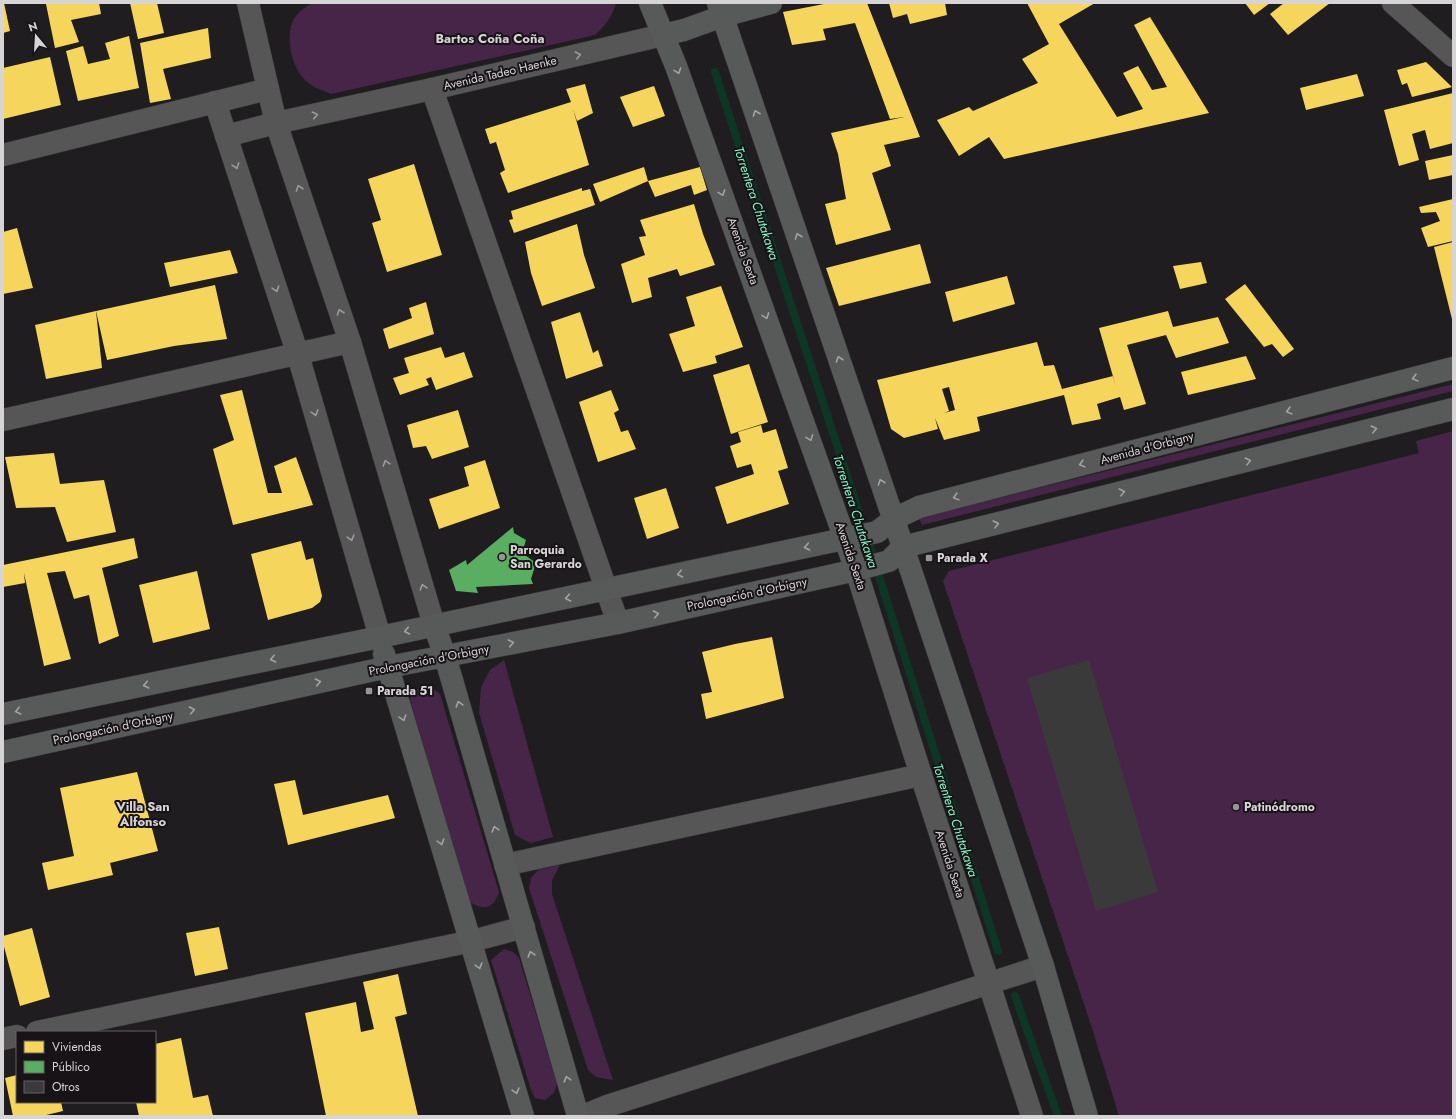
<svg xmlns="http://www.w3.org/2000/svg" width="1456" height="1119" viewBox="0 0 1456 1119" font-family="Jost,sans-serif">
  <rect width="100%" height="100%" fill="#1f1d1f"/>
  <g fill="#472548">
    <path d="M312,3H616C612,17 606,25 595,35L331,94C321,90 312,87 304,79C292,66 286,40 292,23C296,13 304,8 312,3Z"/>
    <path d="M1453,384V391L922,525L919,518Z"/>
    <path d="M1453,431V1116H1119L1091,1025L943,581L949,571L1419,453L1416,441Z"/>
    <path d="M504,660L553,837L531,843L515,835L479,713L481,687L490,670Z"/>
    <path d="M423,687L432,688L440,694L499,892C493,909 486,911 469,902L410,700L414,691Z"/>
    <path d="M560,865L552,880V894L613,1080L596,1077L588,1070L529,888L531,878L538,870Z"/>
    <path d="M504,949L513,952L519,958L557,1083L554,1093L545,1100L535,1098L531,1090L491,960Z"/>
  </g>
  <g fill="#f6d55c" fill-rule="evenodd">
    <path d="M3,3H4L10,31L3,33Z"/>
    <path d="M49,3H99L101,14L71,20L79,42L55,48L46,4Z"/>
    <path d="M130,3H157L164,33L138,39Z"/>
    <path d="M829,3H867L920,137L884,145L891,166L872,173L891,230L836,245L825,204L846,199L838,154L831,133L904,117L890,119L855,23L823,29L826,40L792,45L783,12Z"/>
    <path d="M889,3H945L947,15L910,24L907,14L893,18Z"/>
    <path d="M1027,3H1095L1059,24L1117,117L1143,109L1123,73L1138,66L1152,90L1167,87L1134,25L1150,17L1209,113L1004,159L989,137L959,156L937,120L969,107L973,111L1038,83L1022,59L1049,44Z"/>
    <path d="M1245,3H1270L1254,15Z"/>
    <path d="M1284,3H1330L1288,35L1270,14Z"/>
    <path d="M208,28L211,58L163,69L171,99L150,103L140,43Z"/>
    <path d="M129,36L139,88L78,101L66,51L83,46L88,64L110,59L105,43Z"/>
    <path d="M50,57L61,105L3,119V68Z"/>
    <path d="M1426,62L1452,87L1412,97L1407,83L1402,85L1397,70Z"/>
    <path d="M1357,74L1364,96L1306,110L1300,88Z"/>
    <path d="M585,84L593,113L577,121L573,109L589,165L508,193L500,173L505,170L496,142L490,144L485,129L571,102L566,89Z"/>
    <path d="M654,86L665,116L633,127L620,97Z"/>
    <path d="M1453,93V143L1430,149L1425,130L1412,134L1419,160L1399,166L1384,110Z"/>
    <path d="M1453,155V175L1429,180L1425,161Z"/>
    <path d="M414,164L442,255L387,272L372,223L381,220L368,179Z"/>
    <path d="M644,167L648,181L600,202L593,184Z"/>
    <path d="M700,167L707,190L694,195L691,185L655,197L648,181Z"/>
    <path d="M582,188V191L590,189L595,205L514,233L509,220L513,219L511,211Z"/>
    <path d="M1453,199V241L1428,247L1421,228L1440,221L1436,212L1421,213L1419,207Z"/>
    <path d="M694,204L703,234L715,265L680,276L677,269L648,278L652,297L632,303L621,264L645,255L639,237L646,236L640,220Z"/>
    <path d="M577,224L584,255L595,288L542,306L531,273L525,242Z"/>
    <path d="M17,228L33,288L3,294V232Z"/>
    <path d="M1453,242V319H1452L1434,247Z"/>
    <path d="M920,244L931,283L839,306L826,268Z"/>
    <path d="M230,250L238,273L170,287L164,263Z"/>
    <path d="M1201,262L1207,283L1180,289L1173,266Z"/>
    <path d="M1007,276L1015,304L953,322L945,292Z"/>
    <path d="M1245,284L1294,349L1283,357L1272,344L1264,347L1225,299Z"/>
    <path d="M215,285L227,339L174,346L107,360L96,311Z"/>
    <path d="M721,286L743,347L715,356L717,363L683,372L669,334L695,326L686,297Z"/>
    <path d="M426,302L434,334L389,349L383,329L412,318L409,308Z"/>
    <path d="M96,311L102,368L46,379L35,325Z"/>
    <path d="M1168,311L1173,327L1218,317L1229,343L1176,358L1166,335L1127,345L1146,404L1124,410L1120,397L1097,404L1101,419L1072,425L1064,395L977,417L980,431L944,440L935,418L938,429L904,438L891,429L877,380L1037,342L1044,366L1054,365L1062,389L1113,376L1116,387L1099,328ZM949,387L955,410L944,413L949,411L942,389Z"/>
    <path d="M580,312L593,353L598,350L603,366L566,379L551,322Z"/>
    <path d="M441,347L445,358L464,352L473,377L436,390L431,377L426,379L429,385L400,395L393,378L409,373L404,358Z"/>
    <path d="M1246,356L1256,379L1188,395L1181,372Z"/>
    <path d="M749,364L768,422L731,434L713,375Z"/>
    <path d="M242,390L268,493H282L274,466L296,457L313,505L233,525L213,449L234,440L220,395Z"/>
    <path d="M611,390L619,410L614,413L621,432L628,430L636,449L598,462L579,402Z"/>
    <path d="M458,410L469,447L432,459L426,446L413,448L407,425Z"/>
    <path d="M761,425L763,433L776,429L788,468L778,471L789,504L727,524L715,487L754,474L751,464L737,468L730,446L741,442L738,432Z"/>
    <path d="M54,453L60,484L104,480L116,532L67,542L55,507L16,508L5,457Z"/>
    <path d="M485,460L500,508L439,529L429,499L469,486L464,467Z"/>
    <path d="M666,488L679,528L647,539L634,498Z"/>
    <path d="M134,538L138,558L102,568L119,636L99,644L89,595L74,599L65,571L47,573L71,659L44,666L24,573L25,583L3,587V565Z"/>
    <path d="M301,541L306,560L313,558L322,596L320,602L312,608L268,620L251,554Z"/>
    <path d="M197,571L210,629L153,643L139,585Z"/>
    <path d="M772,637L784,698L706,719L701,694L712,692L702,652L735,644Z"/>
    <path d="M137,772L158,851L110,863L113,875L48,890L42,863L74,856L60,788Z"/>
    <path d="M295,780L303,815L388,795L395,818L288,845L274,784Z"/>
    <path d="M219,927L228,969L195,976L186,933Z"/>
    <path d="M32,928L50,997L20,1006L3,943V936Z"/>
    <path d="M398,974L407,1014L395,1017L418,1116H326L305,1013L356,1002L361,1032L374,1029L363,982Z"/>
    <path d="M181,1038L193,1098L208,1095L213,1116H139L136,1102H155V1044Z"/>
    <path d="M17,1075V1102H61L63,1111L42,1116H13L5,1078Z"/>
  </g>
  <path fill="#5aae61" d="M513,527L514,533L526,540L522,553L536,563L531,579L533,584L476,587L478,593L456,591L449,570L466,560L467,565Z"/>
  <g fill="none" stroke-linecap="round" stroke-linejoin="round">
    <g stroke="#0e3626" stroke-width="8">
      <path d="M715,72L852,491L998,951"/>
      <path d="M1015,996L1058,1116"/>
    </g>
  </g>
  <path fill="#3b3a3b" d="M1089,660L1158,892L1096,911L1027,678Z"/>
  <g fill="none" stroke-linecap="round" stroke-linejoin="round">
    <g stroke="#3a383a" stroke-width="23">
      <g id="minor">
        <path d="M248,3L276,123L350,342L434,625"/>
        <path d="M1393,3L1453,56"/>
        <path d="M432,89L618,623"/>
        <path d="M215,102L298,355L380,637"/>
        <path d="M226,136L276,123L432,89L663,35"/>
        <path d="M3,155L268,89"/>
        <path d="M3,420L350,342"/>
        <path d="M505,865L921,775"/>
        <path d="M37,1032L472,941L524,927"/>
        <path d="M3,1039L17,1036"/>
        <path d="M583,1116L607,1106L1043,966"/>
      </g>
    </g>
    <g stroke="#3a383a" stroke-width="23">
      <path id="tertiary" d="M856,570L921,775L1032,1116"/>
    </g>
    <g stroke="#3a383a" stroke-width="23">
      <g id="secondary">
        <path d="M650,3L676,66L856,570"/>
        <path d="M718,3L903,547L1043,966L1087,1116"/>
        <path d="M663,35L684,30L723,16L771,3"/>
        <path d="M434,625L445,656L578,1116"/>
        <path d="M384,654L523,1116"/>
        <path d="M3,714L380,637L877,532L894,519L919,507L1453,368"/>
        <path d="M3,752L388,667L618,623L856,570L889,561L903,547L1453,409"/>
      </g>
    </g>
    <use href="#minor" stroke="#575657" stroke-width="22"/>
    <use href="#tertiary" stroke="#575657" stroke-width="22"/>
    <use href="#secondary" stroke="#585a5a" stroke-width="22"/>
  </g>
  <defs><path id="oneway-chevron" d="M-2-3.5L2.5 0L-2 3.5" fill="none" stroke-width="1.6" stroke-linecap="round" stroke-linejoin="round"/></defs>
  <g stroke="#9d9b9d">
    <use href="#oneway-chevron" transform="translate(578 55) rotate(-13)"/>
    <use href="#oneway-chevron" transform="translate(315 115) rotate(-12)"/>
    <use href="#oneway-chevron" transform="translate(236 166) rotate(72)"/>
    <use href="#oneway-chevron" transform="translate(299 188) rotate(-109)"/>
    <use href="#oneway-chevron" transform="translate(276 289) rotate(72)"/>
    <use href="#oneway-chevron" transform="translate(340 312) rotate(-109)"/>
    <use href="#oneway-chevron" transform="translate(315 413) rotate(74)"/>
    <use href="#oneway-chevron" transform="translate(386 463) rotate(-107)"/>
    <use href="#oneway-chevron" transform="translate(351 538) rotate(74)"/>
    <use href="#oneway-chevron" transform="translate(423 587) rotate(-107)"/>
  </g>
  <g stroke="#a4a3a4">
    <use href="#oneway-chevron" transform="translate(678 71) rotate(70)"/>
    <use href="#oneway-chevron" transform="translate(756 113) rotate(-109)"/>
    <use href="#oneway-chevron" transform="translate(722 193) rotate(70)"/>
    <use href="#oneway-chevron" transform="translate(798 236) rotate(-109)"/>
    <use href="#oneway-chevron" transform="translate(766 316) rotate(70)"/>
    <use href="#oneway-chevron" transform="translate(839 359) rotate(-109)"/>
    <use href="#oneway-chevron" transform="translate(1415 378) rotate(165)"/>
    <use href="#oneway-chevron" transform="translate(1289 411) rotate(165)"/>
    <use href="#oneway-chevron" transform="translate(1374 429) rotate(-14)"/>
    <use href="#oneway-chevron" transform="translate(810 438) rotate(70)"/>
    <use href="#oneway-chevron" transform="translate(1248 461) rotate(-14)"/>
    <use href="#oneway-chevron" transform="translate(1082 464) rotate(165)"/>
    <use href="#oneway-chevron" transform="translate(881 482) rotate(-109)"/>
    <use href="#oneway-chevron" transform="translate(1122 492) rotate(-14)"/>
    <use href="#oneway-chevron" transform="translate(956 497) rotate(165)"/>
    <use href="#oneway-chevron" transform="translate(996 524) rotate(-14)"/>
    <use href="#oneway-chevron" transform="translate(807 547) rotate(168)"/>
    <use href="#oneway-chevron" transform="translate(680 574) rotate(168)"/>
    <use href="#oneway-chevron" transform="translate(568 598) rotate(169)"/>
    <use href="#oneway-chevron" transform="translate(656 614) rotate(-12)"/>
    <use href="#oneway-chevron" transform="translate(407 631) rotate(167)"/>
    <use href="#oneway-chevron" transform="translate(511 643) rotate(-11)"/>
    <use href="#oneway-chevron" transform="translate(273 659) rotate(168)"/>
    <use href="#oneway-chevron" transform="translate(318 682) rotate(-12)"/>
    <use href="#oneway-chevron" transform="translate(146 685) rotate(168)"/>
    <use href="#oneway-chevron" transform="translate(459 704) rotate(-106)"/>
    <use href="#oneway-chevron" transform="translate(192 710) rotate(-12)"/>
    <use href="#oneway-chevron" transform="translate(18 711) rotate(168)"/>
    <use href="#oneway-chevron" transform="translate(403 718) rotate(73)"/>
    <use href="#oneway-chevron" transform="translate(495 829) rotate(-106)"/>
    <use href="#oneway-chevron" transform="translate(441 842) rotate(73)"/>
    <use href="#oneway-chevron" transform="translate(531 954) rotate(-106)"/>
    <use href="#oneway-chevron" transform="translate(479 966) rotate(74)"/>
    <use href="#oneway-chevron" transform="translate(567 1079) rotate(-106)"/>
    <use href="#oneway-chevron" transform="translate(516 1091) rotate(74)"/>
  </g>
  <g fill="#979496" stroke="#171317" stroke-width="1.5">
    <circle cx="502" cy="557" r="4"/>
    <rect x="925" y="554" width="8" height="8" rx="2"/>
    <rect x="365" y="687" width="8" height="8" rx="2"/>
    <circle cx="1236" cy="807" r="4"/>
  </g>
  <g text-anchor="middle" stroke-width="4" stroke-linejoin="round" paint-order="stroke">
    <g font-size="12" fill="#d7d4d6" stroke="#171317">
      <text transform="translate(500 73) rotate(-13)" y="4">Avenida Tadeo Haenke</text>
      <text transform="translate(743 251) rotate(70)" y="4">Avenida Sexta</text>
      <text transform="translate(1147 448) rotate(-15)" y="4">Avenida d'Orbigny</text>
      <text transform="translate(851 556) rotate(71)" y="4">Avenida Sexta</text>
      <text transform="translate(747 594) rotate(-12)" y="4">Prolongación d'Orbigny</text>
      <text transform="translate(429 660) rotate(-11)" y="4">Prolongación d'Orbigny</text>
      <text transform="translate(113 728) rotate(-12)" y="4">Prolongación d'Orbigny</text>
      <text transform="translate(950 864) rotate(72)" y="4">Avenida Sexta</text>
    </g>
    <g font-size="12" font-weight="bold" fill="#d7d4d6" stroke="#171317" text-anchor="start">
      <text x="510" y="554">Parroquia<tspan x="510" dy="14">San Gerardo</tspan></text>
      <text x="937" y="562">Parada X</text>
      <text x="377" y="695">Parada 51</text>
      <text x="1244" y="811">Patinódromo</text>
    </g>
    <g font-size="13" font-weight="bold" fill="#d7d4d6" stroke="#171317">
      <text x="490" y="43">Bartos Coña Coña</text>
      <text x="143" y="811">Villa San<tspan x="143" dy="15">Alfonso</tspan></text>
    </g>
    <g font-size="13" font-style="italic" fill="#85f5c2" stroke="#171317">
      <text transform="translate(757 203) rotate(72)" y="5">Torrentera Chutakawa</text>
      <text transform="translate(856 511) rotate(72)" y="5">Torrentera Chutakawa</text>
      <text transform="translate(956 820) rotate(72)" y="5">Torrentera Chutakawa</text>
    </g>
  </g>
  <rect width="1456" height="1119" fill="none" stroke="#d7d4d6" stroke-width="8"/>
  <rect x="16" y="1031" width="140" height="72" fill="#171317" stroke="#646063"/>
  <rect x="24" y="1041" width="20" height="12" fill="#f6d55c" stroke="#646063"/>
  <text x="52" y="1051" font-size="12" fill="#d7d4d6">Viviendas</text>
  <rect x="24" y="1061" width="20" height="12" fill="#5aae61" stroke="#646063"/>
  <text x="52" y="1071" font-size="12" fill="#d7d4d6">Público</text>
  <rect x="24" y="1081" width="20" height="12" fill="#3b3a3b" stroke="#646063"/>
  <text x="52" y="1091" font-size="12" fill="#d7d4d6">Otros</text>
  <g transform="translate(36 36) rotate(342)" stroke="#171317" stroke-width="3" paint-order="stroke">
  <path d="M0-3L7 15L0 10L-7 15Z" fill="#d7d4d6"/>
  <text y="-6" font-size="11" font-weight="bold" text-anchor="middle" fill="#d7d4d6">N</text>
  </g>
</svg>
